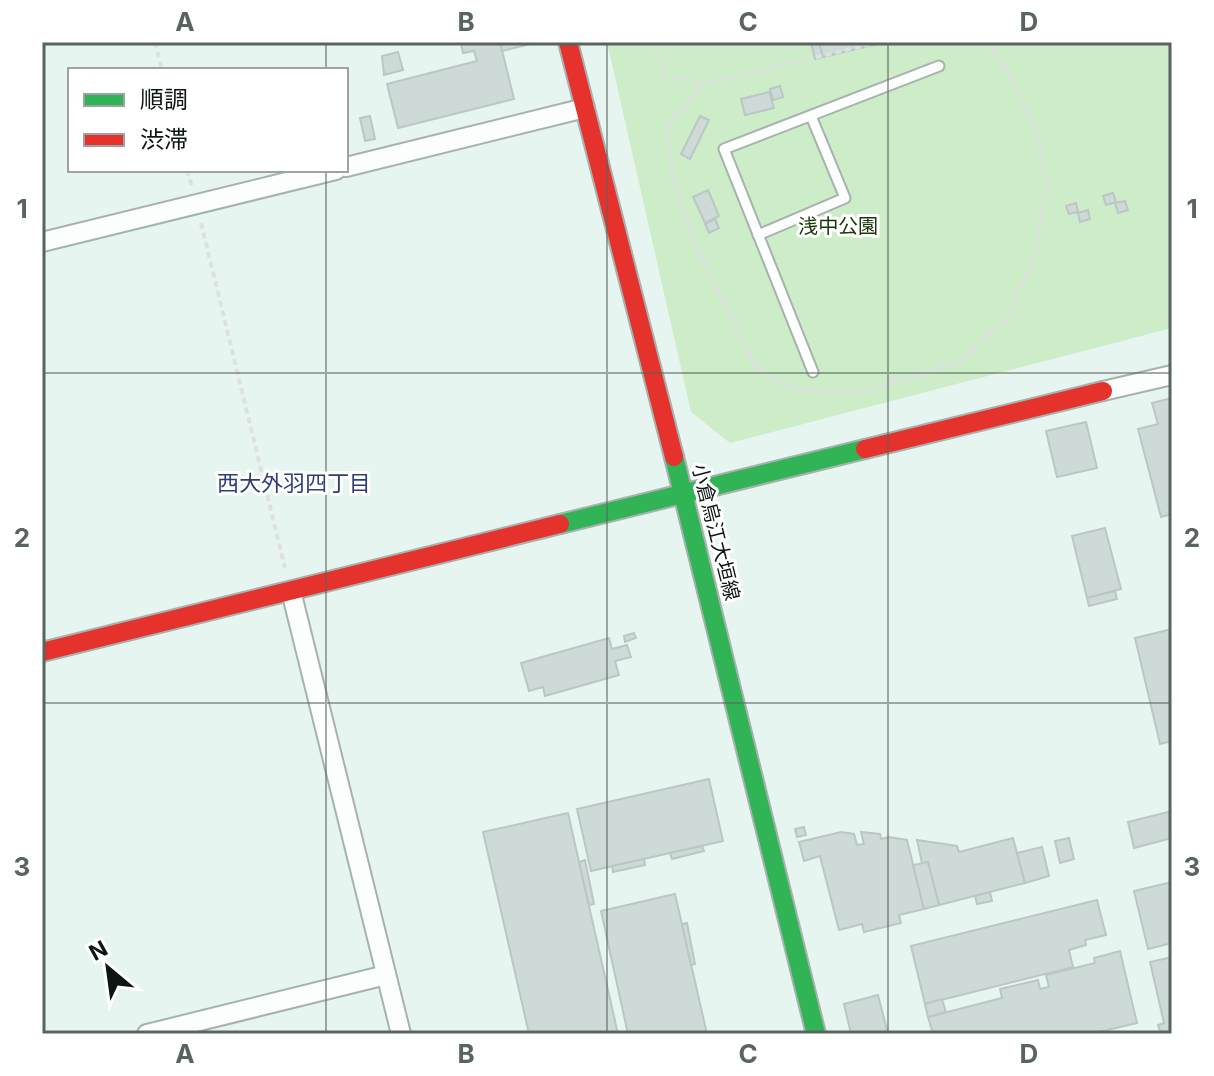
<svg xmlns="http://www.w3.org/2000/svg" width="1214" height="1076" viewBox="0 0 1214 1076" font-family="Inter,'Noto Sans JP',sans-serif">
  <rect width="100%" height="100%" fill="#e7f5f1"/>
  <path fill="#cdecc8" d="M607,42H1172V328L730,443L691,412Z"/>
  <g fill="#cedad7" stroke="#bbc7c4" stroke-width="2">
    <path d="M468,42H500L514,99L398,128L387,84L477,61L474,51L463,53L461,44Z"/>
    <path d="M500,42H529L530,44L502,51Z"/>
    <path d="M811,42H819L823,57L815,59Z"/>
    <path d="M819,42H886L823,57Z"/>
    <path d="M398,52L403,70L384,75L382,56Z"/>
    <path d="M780,86L783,97L773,100L770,89Z"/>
    <path d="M769,92L774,108L745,115L741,99Z"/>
    <path d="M370,116L375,139L365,141L360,118Z"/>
    <path d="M700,116L709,120L690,159L681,154Z"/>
    <path d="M708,190L719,216L705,223L693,197Z"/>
    <path d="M1113,193L1116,202L1106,205L1103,196Z"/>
    <path d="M1125,201L1128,210L1118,213L1115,203Z"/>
    <path d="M1076,203L1078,212L1069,214L1066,206Z"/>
    <path d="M1088,210L1090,219L1080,222L1078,213Z"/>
    <path d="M715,219L719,228L709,233L705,224Z"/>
    <path d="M1172,398V514L1161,517L1138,429L1158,424L1152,403Z"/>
    <path d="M1086,422L1097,468L1057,477L1046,431Z"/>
    <path d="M1105,528L1121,589L1087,598L1072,536Z"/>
    <path d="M1115,591L1117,599L1089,606L1087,598Z"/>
    <path d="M1172,629V741L1160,744L1135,638Z"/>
    <path d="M634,633L636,638L625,642L624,636Z"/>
    <path d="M609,638L612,649L627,645L631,657L615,661L619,675L545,696L543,687L529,691L521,663Z"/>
    <path d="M709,779L723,841L591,871L577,809Z"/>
    <path d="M1172,811V838L1134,848L1128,822Z"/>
    <path d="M568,813L579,862L618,1034H529L483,832Z"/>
    <path d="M804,827L806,835L797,837L795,829Z"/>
    <path d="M841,832L854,834L857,845L864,844L861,832L880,834L881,839L889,837L907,840L924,909L899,915L901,923L864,932L862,924L839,930L820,856L804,861L799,842Z"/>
    <path d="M1013,838L1025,883L939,905L928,862L922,863L917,840L957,846L959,852Z"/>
    <path d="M1069,838L1074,859L1060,863L1055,841Z"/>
    <path d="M702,846L704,851L672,859L670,853Z"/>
    <path d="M1042,847L1049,876L1025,883L1017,853Z"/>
    <path d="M644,859L645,865L613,872L612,866Z"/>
    <path d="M585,860L594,904L589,905L579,862Z"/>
    <path d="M928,862L939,905L924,909L913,865Z"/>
    <path d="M1172,882V943L1148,949L1134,891Z"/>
    <path d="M990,892L992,901L977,904L975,896Z"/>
    <path d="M675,894L707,1034H628L601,911Z"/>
    <path d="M1097,900L1106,935L1085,940L1086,945L1069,950L1073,967L925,1004L911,946Z"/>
    <path d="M687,923L695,964L691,965L682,924Z"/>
    <path d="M1120,951L1137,1023L1091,1034H933L928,1017L1002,998L1000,989L1038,980L1040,989L1049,987L1046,975L1095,963L1094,958Z"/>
    <path d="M1172,957V1034H1161L1158,1025L1164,1023L1150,962Z"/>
    <path d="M878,995L888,1034H851L844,1004Z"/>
    <path d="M942,999L946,1012L928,1017L925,1004Z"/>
  </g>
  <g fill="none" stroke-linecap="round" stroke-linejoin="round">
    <g stroke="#a7b2ae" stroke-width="13">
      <g id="lane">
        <path d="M758,235L845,198L811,116"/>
        <path d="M813,372L724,149L939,66"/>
      </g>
    </g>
    <g stroke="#a7b2ae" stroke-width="22">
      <g id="street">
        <path d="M346,167L585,108"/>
        <path d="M42,242L336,170"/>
        <path d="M1103,391L1172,375"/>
        <path d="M291,591L401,1034"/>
        <path d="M147,1034L386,975"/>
      </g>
    </g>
    <g stroke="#a7b2ae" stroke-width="22">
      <g id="fast">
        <path d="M674,457L816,1034"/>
        <path d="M560,524L865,449"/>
      </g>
    </g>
    <g stroke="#a7b2ae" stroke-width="22">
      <g id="jam">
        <path d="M568,42L674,457"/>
        <path d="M865,449L1103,391"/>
        <path d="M42,652L560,524"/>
      </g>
    </g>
    <g stroke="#dee1e1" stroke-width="4" stroke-dasharray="6 4" stroke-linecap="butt">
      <path d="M155,42L162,70"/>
      <path d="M657,42L665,74L703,84"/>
      <path d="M880,42L703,84L666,128L673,177L692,237L757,369L790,388L855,394L958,363L1008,319L1032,262L1048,184L1036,131L1002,60L982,42"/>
      <path d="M187,170L192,187"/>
      <path d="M201,223L285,568"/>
    </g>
    <use href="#lane" stroke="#fbfefd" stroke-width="9"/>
    <use href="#street" stroke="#fbfefd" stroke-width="18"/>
    <use href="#fast" stroke="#30b455" stroke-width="18"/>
    <use href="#jam" stroke="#e5322d" stroke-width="18"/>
  </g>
  <path fill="none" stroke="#596461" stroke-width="2" stroke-opacity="0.55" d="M326,42V70M607,42V1034M888,42V1034M326,170V1034M42,373H1172M42,703H1172"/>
  <g text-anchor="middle" stroke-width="6" stroke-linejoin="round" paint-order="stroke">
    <g font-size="20" fill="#193609" stroke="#fff">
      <text x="838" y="233">浅中公園</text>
    </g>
    <g font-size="20" fill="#0d1613" stroke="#fff">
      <text transform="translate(716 532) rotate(76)" y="7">小倉烏江大垣線</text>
    </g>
    <g font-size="22" fill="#2e3d76" stroke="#fff">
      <text x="294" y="491">西大外羽四丁目</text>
    </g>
  </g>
  <rect width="1214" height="1076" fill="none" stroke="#ffffff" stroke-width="88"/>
  <rect x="68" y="68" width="280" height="104" fill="#ffffff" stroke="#9ea2a1" stroke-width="2"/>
  <rect x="84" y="94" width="40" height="12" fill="#30b455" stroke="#9ea2a1" stroke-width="2"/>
  <text x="140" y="108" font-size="24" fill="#0d1613">順調</text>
  <rect x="84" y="134" width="40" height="12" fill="#e5322d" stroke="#9ea2a1" stroke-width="2"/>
  <text x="140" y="148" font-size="24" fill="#0d1613">渋滞</text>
  <g transform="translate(108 968) rotate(331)" stroke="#ffffff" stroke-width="6" paint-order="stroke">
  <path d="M0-6L14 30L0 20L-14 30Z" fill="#0d1613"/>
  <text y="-12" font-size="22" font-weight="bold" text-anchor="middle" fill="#0d1613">N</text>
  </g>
  <rect x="44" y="44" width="1126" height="988" fill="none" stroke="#596461" stroke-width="3"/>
  <g font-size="26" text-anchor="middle" font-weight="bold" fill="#596461">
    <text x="185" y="31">A</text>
    <text x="466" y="31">B</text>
    <text x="748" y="31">C</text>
    <text x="1029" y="31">D</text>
    <text x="22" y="218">1</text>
    <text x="1192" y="218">1</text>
    <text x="22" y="547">2</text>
    <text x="1192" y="547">2</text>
    <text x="22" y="876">3</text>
    <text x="1192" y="876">3</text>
    <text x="185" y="1063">A</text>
    <text x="466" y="1063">B</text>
    <text x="748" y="1063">C</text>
    <text x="1029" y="1063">D</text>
  </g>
</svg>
